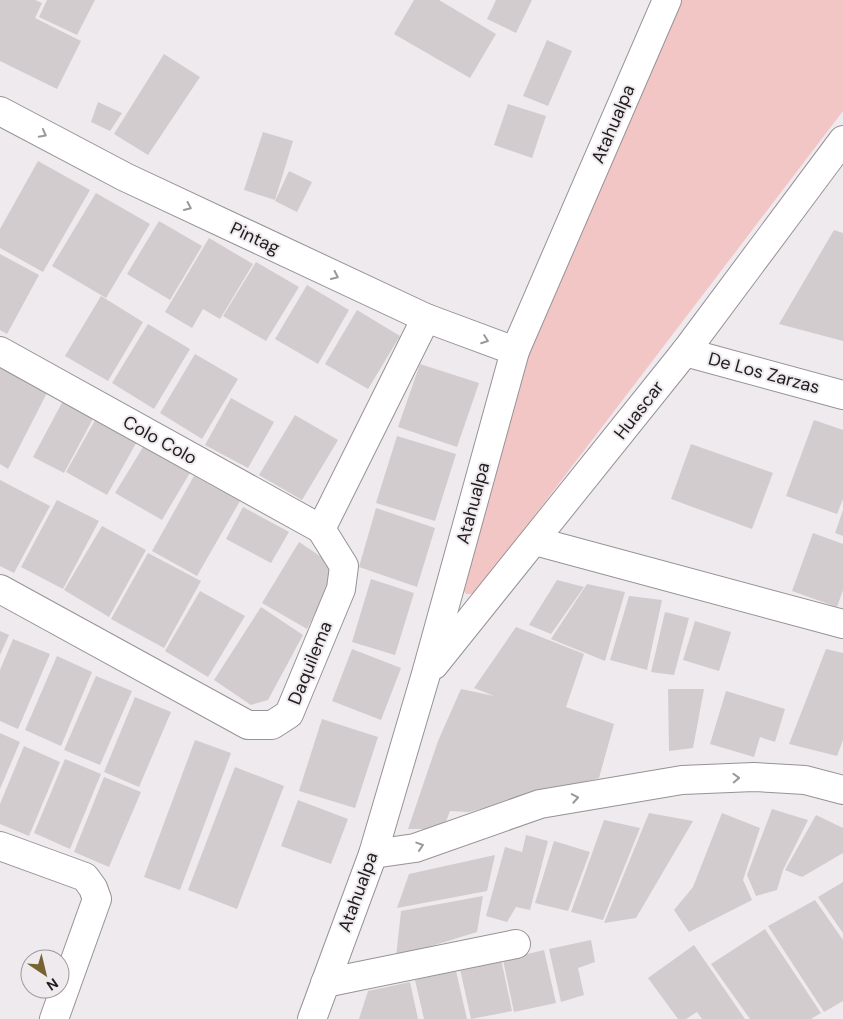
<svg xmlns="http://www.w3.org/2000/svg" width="843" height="1019" viewBox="0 0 843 1019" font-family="'DM Sans',sans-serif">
  <rect width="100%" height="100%" fill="#efeaee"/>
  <path fill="#f3c6c6" d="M681,0H843V111L477,591L474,594H466L463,590L527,355Z"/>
  <g fill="#d3ccce">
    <path d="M0,0H35L42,3L35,18L81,41L57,89L0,61Z"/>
    <path d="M47,0H95L77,35L39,17Z"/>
    <path d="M414,0H439L496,34L470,78L394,34Z"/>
    <path d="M496,0H532L516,33L487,19Z"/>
    <path d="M547,40L572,51L548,106L523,96Z"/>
    <path d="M164,54L200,77L148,155L114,134Z"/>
    <path d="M98,102L122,113L110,131L91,122Z"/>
    <path d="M508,104L546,116L532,158L494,145Z"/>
    <path d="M263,132L293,141L275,200L244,190Z"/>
    <path d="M38,161L90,190L43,272L0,248V229Z"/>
    <path d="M289,171L312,182L297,212L275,201Z"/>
    <path d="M96,193L150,224L106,298L52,266Z"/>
    <path d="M159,221L202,246L170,300L127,274Z"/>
    <path d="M834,230L843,233V341L779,324Z"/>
    <path d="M209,238L253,264L220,319L203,309L192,328L165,312Z"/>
    <path d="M0,254L39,275L7,334L0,330Z"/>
    <path d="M256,262L299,287L266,341L223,316Z"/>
    <path d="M307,285L349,310L318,364L275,339Z"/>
    <path d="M101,296L143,322L108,381L65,356Z"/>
    <path d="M357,310L400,336L368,389L325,364Z"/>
    <path d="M148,324L190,349L154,409L112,383Z"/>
    <path d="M195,354L238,379L202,439L160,413Z"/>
    <path d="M3,363L50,387L8,469L0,464V368Z"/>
    <path d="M420,364L479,383L457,447L398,427Z"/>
    <path d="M65,397L96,413L64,473L33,457Z"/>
    <path d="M231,398L274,422L248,468L205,445Z"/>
    <path d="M98,415L139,438L107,495L66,472Z"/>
    <path d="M295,415L338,440L302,500L259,475Z"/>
    <path d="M814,420L843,430V499L837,514L786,496Z"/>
    <path d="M397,436L456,454L435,521L376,503Z"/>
    <path d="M145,444L191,471L162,520L115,493Z"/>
    <path d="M691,444L773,473L752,529L671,499Z"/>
    <path d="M194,476L240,501L197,576L152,551Z"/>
    <path d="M0,480L50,506L14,573L0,566Z"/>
    <path d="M57,500L99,521L63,589L21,567Z"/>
    <path d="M243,507L289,532L271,563L226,539Z"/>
    <path d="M376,508L435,528L417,587L359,567Z"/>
    <path d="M843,510V536L835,533Z"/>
    <path d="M102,526L146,550L109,617L64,590Z"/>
    <path d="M813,533L843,544V590L837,607L792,591Z"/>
    <path d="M299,542L338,568L307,629L262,603Z"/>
    <path d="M148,553L201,581L164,648L111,619Z"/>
    <path d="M371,579L414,593L395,655L352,642Z"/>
    <path d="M557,580L584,587L551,634L529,625Z"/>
    <path d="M587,584L625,592L605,661L551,639Z"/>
    <path d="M200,591L245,616L208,677L165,651Z"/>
    <path d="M629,596L662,600L647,670L610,660Z"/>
    <path d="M261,607L303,635L268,700L251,705L214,680Z"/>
    <path d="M665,612L689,618L674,675L651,672Z"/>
    <path d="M695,621L731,632L719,671L683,660Z"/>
    <path d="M516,627L584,654L566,707L614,724L599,778L469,812L450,811L443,829H408L438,741L461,689L494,696L474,688Z"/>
    <path d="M0,631L9,635L0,655Z"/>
    <path d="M13,639L50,654L18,729L0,721V670Z"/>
    <path d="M352,649L401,668L381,720L332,701Z"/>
    <path d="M826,649L843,653V740L837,756L789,744Z"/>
    <path d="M57,656L92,672L61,746L25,730Z"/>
    <path d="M96,676L132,691L100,765L64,750Z"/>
    <path d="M668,689H704L693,748L669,751Z"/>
    <path d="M726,691L785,709L775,742L760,737L754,757L710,744Z"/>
    <path d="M135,697L171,712L139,787L104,772Z"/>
    <path d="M322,719L378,737L355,808L299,791Z"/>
    <path d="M0,733L20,742L0,789Z"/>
    <path d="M195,740L231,753L180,890L144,877Z"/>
    <path d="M24,746L60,762L29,836L0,824V804Z"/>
    <path d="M65,759L101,774L70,849L34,833Z"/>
    <path d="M235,767L284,786L237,909L188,890Z"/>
    <path d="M104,777L141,792L109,867L74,852Z"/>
    <path d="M298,800L348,819L331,864L281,846Z"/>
    <path d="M772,809L808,820L783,870L777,890L756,896L747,875Z"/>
    <path d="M649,813L693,821L636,918L604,923Z"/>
    <path d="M722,813L760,828L743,880L752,900L689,932L674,910L693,887Z"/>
    <path d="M816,815L843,828V853L802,877L785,870Z"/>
    <path d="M604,820L640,828L603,920L571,912Z"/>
    <path d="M526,835L548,841L530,910L516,907L507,922L486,916L505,847L522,852Z"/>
    <path d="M554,841L590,852L568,911L535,903Z"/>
    <path d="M495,855L487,891L397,908L409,874Z"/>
    <path d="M843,882V933L818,897Z"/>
    <path d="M483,896L477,932L396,957L401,911Z"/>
    <path d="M815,900L843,940V1001L824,1012L768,926Z"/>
    <path d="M765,929L821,1013L811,1019H750L711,964Z"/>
    <path d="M591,940L595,962L578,968L584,995L561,1002L549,949Z"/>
    <path d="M694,945L745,1019H702L697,1012L686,1019H678L648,978Z"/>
    <path d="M544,950L556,1003L514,1012L503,960Z"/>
    <path d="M501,959L512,1011L471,1019L460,969Z"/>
    <path d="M456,971L467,1019H424L415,980Z"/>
    <path d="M410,982L418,1019H359L368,991Z"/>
  </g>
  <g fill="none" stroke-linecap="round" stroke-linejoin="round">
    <g stroke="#979296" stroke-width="30">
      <g id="minor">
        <path d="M0,111L125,177L426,318L515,351"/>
        <path d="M0,351L321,529"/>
        <path d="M685,352L843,395"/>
        <path d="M535,541L843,624"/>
        <path d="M0,589L248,725H272L289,714L341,589L344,566L321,529L426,318"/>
        <path d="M434,665L685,352L843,140"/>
        <path d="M0,846L85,877L93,888L97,899L54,1019"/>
        <path d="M373,854L415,848L540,804L682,780L754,777L805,780L843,790"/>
        <path d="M325,983L516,944"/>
        <path d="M312,1019L373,854L426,674L515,351L667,0"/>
      </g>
    </g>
    <use href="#minor" stroke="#fff" stroke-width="28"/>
  </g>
  <defs><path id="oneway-chevron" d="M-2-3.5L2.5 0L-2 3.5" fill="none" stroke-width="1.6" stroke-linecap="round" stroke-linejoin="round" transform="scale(1.25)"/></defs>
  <g stroke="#9a999a">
    <use href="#oneway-chevron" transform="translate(43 134) rotate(28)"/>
    <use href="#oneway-chevron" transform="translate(188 207) rotate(25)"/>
    <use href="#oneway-chevron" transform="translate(335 276) rotate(25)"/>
    <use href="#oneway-chevron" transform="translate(485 340) rotate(20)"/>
    <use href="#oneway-chevron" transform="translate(736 778) rotate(-2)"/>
    <use href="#oneway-chevron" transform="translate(575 798) rotate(-10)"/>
    <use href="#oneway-chevron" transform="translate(420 846) rotate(-18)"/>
  </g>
  <g text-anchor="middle" stroke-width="4" stroke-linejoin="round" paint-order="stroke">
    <g font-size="18" fill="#1f1d1e" stroke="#efeaee">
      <text transform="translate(613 124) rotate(-67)" y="6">Atahualpa</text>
      <text transform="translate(255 238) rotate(25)" y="6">Pintag</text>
      <text transform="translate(764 373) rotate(15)" y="6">De Los Zarzas</text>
      <text transform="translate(639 410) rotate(-52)" y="6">Huascar</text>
      <text transform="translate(160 440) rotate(29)" y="6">Colo Colo</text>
      <text transform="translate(473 503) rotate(-75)" y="6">Atahualpa</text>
      <text transform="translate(310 663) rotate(-68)" y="6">Daquilema</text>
      <text transform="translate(358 892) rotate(-70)" y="6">Atahualpa</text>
    </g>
  </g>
  <g transform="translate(45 974) rotate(145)"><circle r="24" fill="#efeaee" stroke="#9c989b"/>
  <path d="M0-4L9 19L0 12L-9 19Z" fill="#776332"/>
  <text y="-8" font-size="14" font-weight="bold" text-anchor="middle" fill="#1f1d1e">N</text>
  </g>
</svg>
